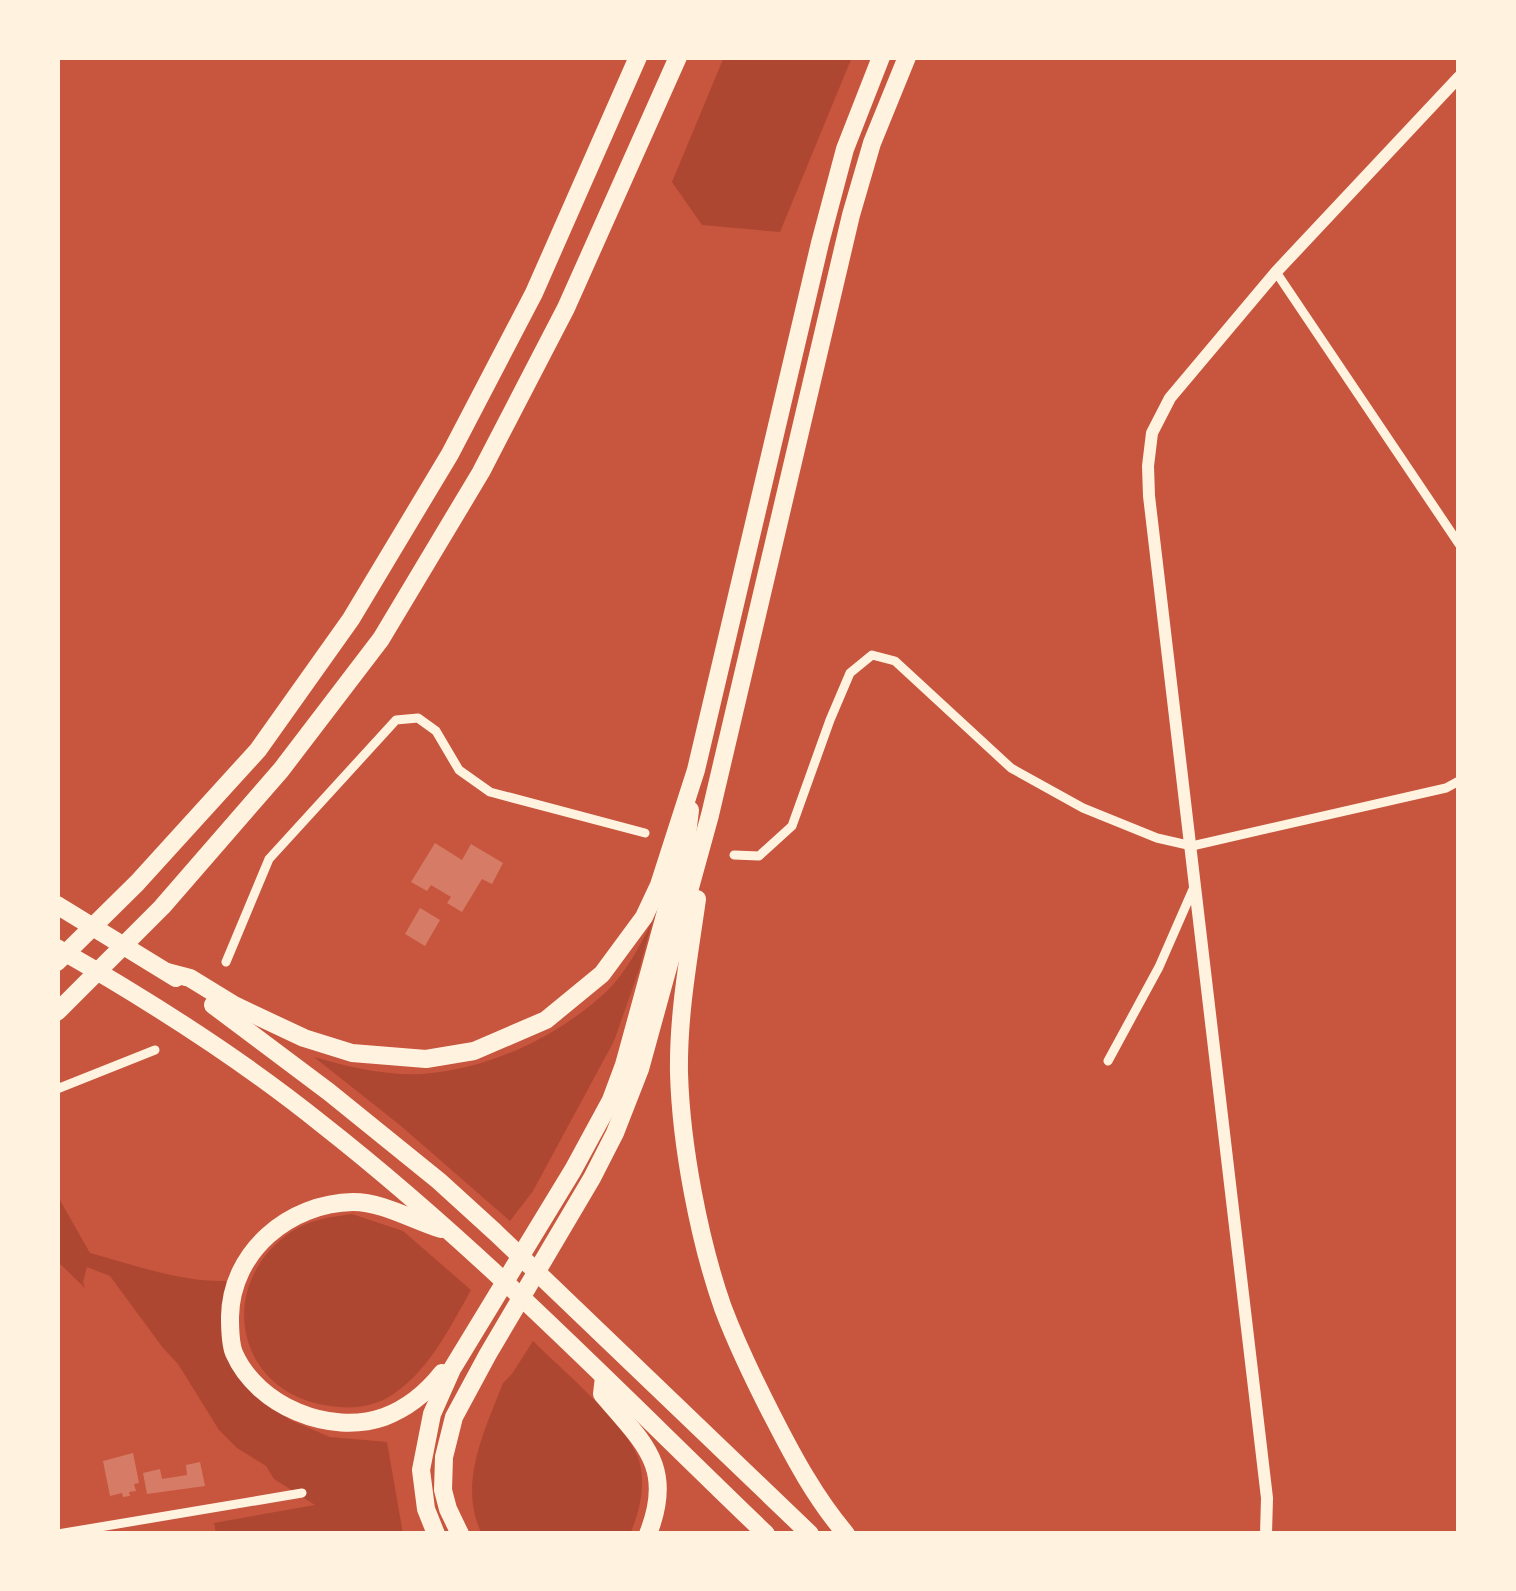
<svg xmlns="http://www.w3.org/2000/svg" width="1516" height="1591" viewBox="0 0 1516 1591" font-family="Barlow,sans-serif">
  <rect width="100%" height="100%" fill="#c8553d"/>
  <g fill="#ae4732">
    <path d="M724,57H852L780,232L702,225L672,182Z"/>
    <path d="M652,922L639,970L614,1041L533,1191L510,1221L401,1126L314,1057C348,1067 387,1076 423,1074C490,1069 557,1037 606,992C626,973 639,947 652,922Z"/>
    <path d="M57,1195L90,1253C135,1265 179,1282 226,1281L225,1347L251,1389L290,1420L330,1437L387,1442L403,1534H216L214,1523L315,1505L274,1479L266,1466L237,1448L219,1430L178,1364L163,1348L110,1276L87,1267L83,1282L85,1288L57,1261Z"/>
    <path d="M352,1214L403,1231L471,1290C449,1329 427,1375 387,1398C366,1409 346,1409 324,1405C234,1389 216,1283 291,1232C309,1220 330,1217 352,1214Z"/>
    <path d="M533,1341C560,1368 628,1425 639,1460C646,1485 640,1511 630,1534H482C457,1485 485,1430 503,1383L512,1374Z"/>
  </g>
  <g fill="#d67c66">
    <path d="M435,843L462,860L471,844L503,863L492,884L482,879L462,912L447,903L451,897L431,885L427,891L411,882Z"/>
    <path d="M420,908L440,920L425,946L405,934Z"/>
    <path d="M133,1453L139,1483L134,1484L136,1491L129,1492L130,1496L123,1497L122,1493L110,1496L103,1461Z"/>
    <path d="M200,1462L205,1486L147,1494L143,1473L160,1469L162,1479L187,1475L186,1465Z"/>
  </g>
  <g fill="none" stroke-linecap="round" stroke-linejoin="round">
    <g stroke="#fff3e0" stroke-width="9">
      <path d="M1276,272L1459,544"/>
      <path d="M734,855L759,856L792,826L830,720L850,673L872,655L895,661L1011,768L1083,808L1157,838L1192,846L1446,788L1459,781"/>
      <path d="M226,962L269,859L396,720L418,718L436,731L459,770L490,792L645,833"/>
      <path d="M1108,1061L1159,967L1194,887"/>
      <path d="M57,1089L155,1050"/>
      <path d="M58,1534L302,1493"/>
    </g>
    <path stroke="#fff3e0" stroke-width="12" d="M1266,1534L1267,1498L1149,496L1148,466L1152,433L1170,398L1276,272L1459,77"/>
    <g stroke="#fff3e0" stroke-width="18">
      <path d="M697,899C689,956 678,1014 679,1073C681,1145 699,1240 723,1308C737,1345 755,1382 773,1417C794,1458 816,1499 846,1534"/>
      <path d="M57,905L176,978"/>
      <path d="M57,948C150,1001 240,1058 323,1125C481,1249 621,1395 766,1534"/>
      <path d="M57,962L137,883L258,750L351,619L450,454L534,293L638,57"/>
      <path d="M167,972L190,978L234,1005L304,1038L352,1053L426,1059L474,1051L546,1020L602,974L644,917L659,885L696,770L820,243L845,149L881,57"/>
      <path d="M213,1005L329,1092L439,1181L495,1232L810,1534"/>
      <path d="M57,1012L162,907L281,770L381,639L481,472L566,308L678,57"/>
      <path d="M441,1229C412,1220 383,1202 353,1202C290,1203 231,1251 230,1317C230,1328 230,1343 234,1353C257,1406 330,1436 384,1417C408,1408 427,1392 442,1373"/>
      <path d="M604,1377L602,1394C643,1443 675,1466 648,1534"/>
      <path d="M436,1534L426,1509L421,1470L432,1414L452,1369L573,1170L611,1100L624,1065L687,835L690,810"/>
      <path d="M460,1534L448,1509L443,1490L444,1457L454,1417L488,1354L592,1178L615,1133L640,1069L710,815L851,215L872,143L907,57"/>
    </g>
  </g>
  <rect width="1516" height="1591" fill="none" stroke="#fff3e0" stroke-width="120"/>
</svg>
